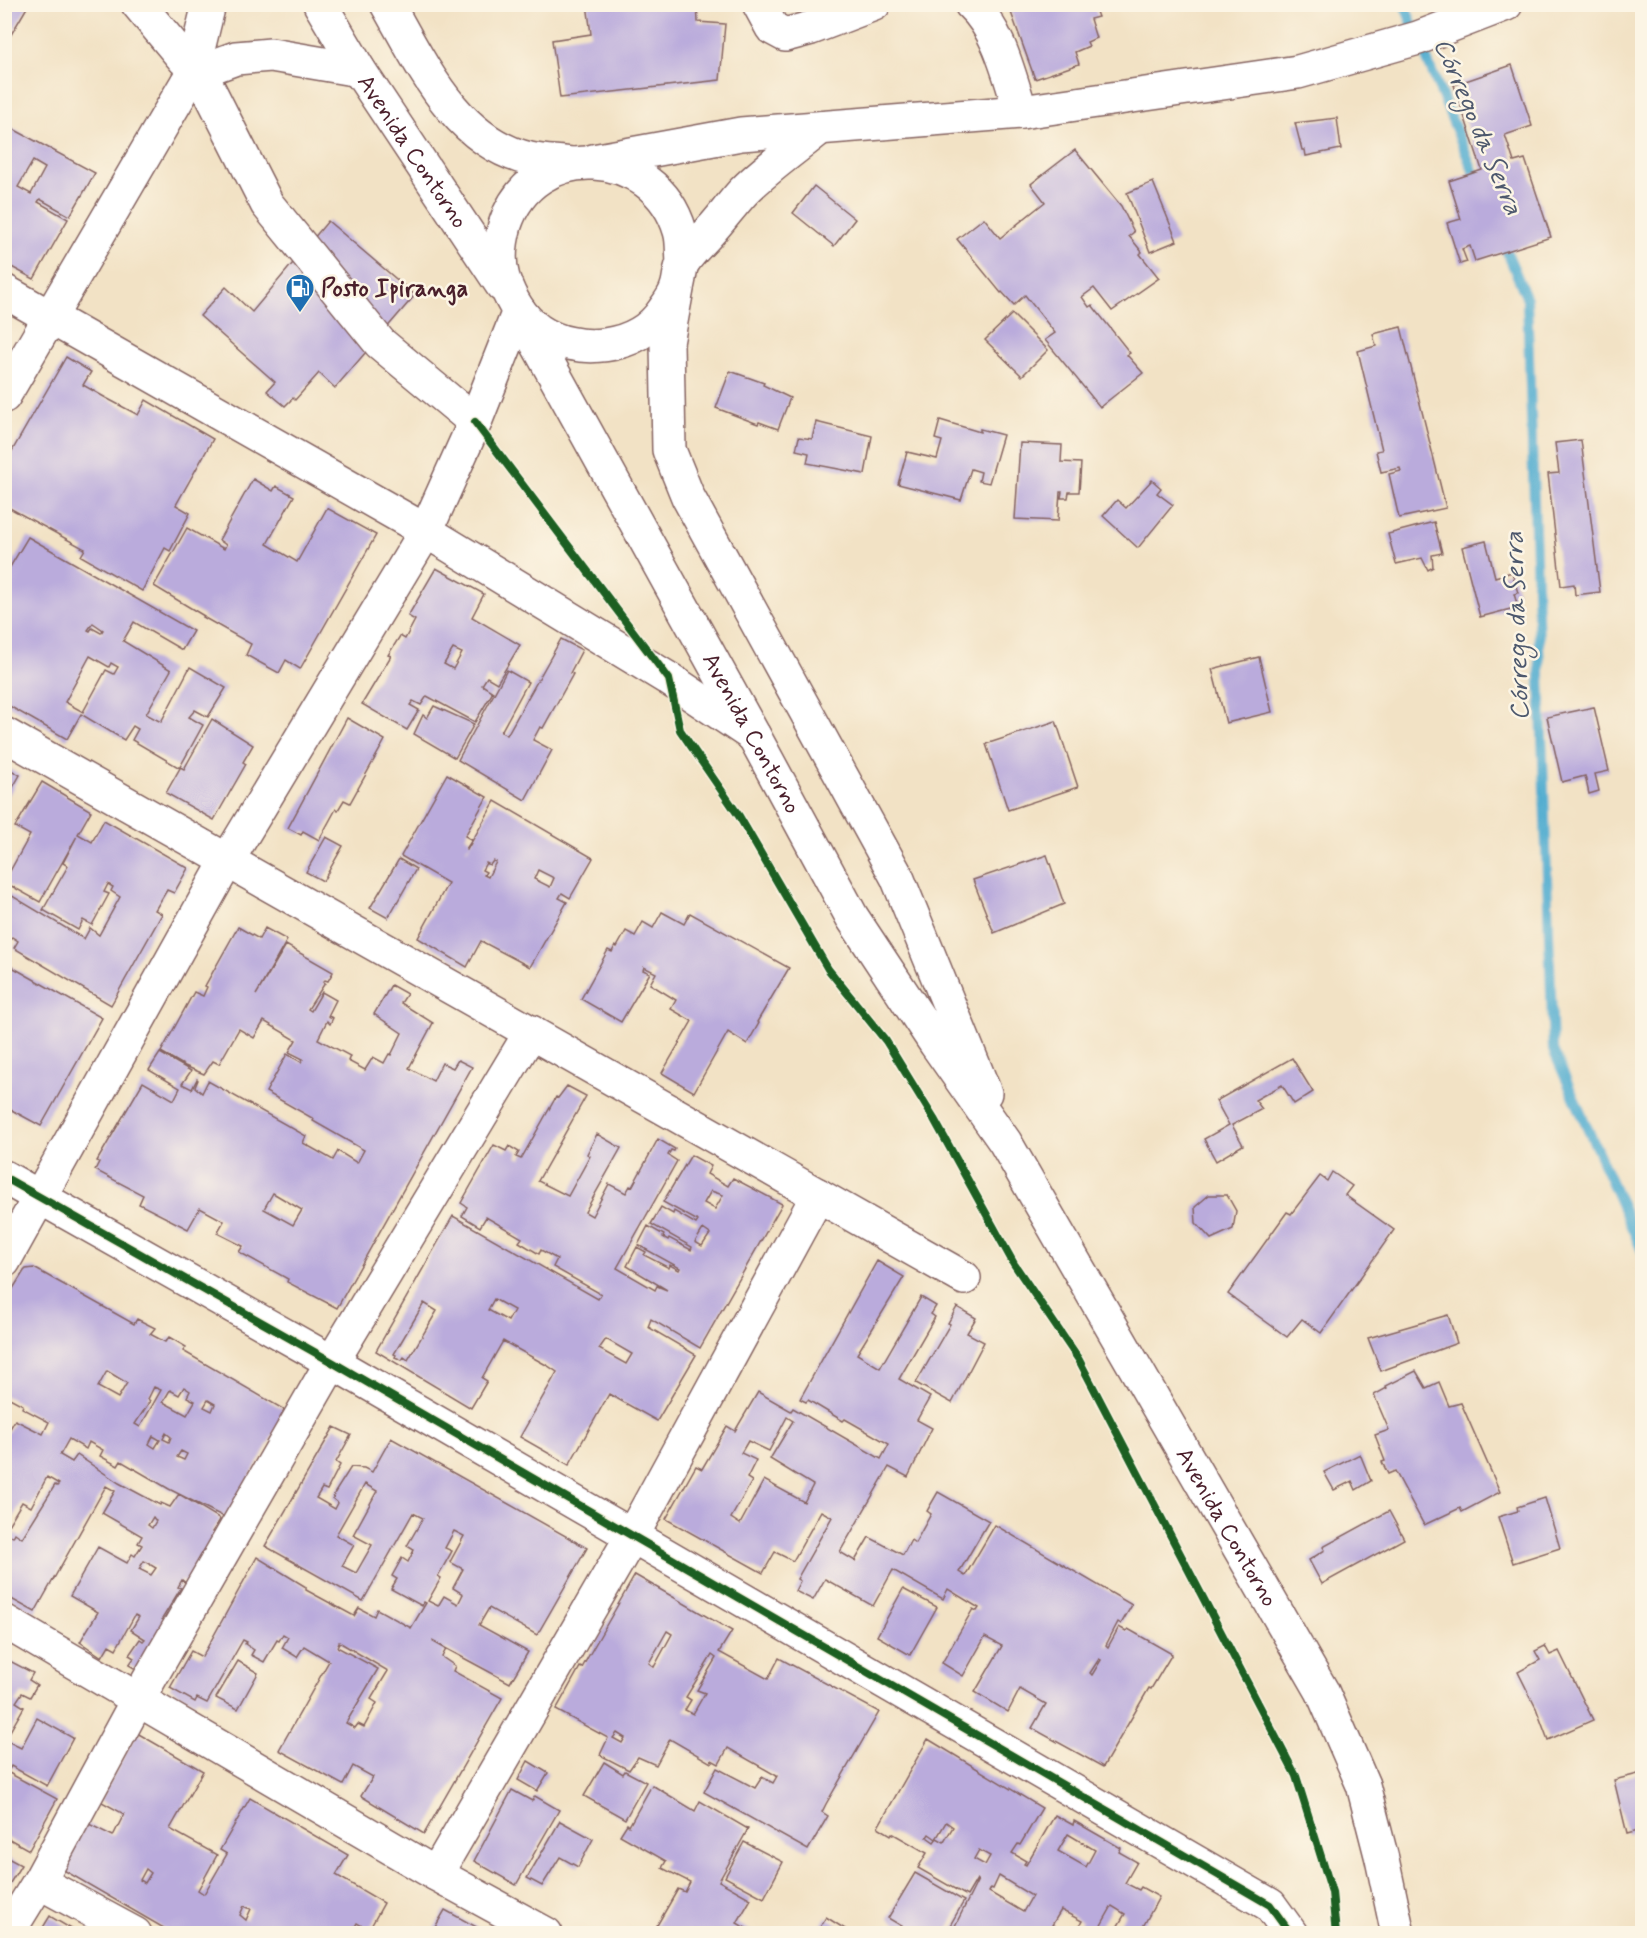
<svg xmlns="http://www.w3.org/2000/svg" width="1647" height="1938" viewBox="0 0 1647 1938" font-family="Mynerve,sans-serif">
  <rect width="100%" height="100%" fill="#fcf5e5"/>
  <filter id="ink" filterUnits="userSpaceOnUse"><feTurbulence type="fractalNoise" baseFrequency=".0167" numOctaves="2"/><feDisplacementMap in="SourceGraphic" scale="12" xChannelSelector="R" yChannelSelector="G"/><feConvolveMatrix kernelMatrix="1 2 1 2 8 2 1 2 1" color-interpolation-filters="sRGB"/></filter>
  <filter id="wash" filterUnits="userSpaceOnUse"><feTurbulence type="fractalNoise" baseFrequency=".008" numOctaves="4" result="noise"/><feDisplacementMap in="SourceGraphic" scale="24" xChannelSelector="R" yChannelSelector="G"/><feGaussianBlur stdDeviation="1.35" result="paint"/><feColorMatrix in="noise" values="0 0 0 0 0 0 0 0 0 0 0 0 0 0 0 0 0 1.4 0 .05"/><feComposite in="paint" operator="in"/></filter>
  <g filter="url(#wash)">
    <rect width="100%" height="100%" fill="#f2e2c5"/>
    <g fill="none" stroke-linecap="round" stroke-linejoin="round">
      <g stroke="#52add0" stroke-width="10">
        <path d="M1404,4L1479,185"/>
        <path d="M1501,238L1527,299L1553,1050L1642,1251"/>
      </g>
    </g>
    <g id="blocks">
      <g fill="#baabdc" fill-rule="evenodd">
        <path d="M4,4H29L9,38L4,34Z"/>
        <path d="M587,4H697L698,22L725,24L720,80L560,98L552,40L591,34Z"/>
        <path d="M1008,4H1093L1098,17L1090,19L1096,38L1087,42L1089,46L1075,52L1079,64L1035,79Z"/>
        <path d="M1512,65L1532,126L1505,135L1514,162L1525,159L1551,237L1475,261L1470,246L1462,249L1467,262L1460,264L1447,223L1461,219L1449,181L1482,170L1454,85Z"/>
        <path d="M1337,118L1341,149L1306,156L1305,150H1302L1295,123Z"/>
        <path d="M4,124L95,173L70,216L40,199L38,202L68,219L34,279L4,263ZM33,161L45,168L31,194L18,187Z"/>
        <path d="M1075,150L1121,206L1134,232L1129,236L1142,252L1140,254L1159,278L1112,311L1094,288L1082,297L1089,307L1092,305L1130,353L1127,355L1143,373L1100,407L1045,340L1055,333L1025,295L1014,305L1002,292L1001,293L957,239L984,218L1000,238L1045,202L1031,184Z"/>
        <path d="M1153,182L1177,241L1150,252L1127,193Z"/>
        <path d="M814,186L855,219L834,246L793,213Z"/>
        <path d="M328,221L415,295L335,388L319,373L295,400L293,398L285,406L267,391L275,382L200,316L226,287L252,312Z"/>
        <path d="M1012,314L1048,350L1022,376L985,340Z"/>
        <path d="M1401,327L1446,508L1399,518L1389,474L1401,471L1400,468L1381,472L1376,451L1382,450L1358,351L1376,346L1373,334Z"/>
        <path d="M66,357L91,372L83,385L106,398L138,415L146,400L213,439L176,505L190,513L170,551L165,548L142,591L81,556L85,549L4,505V465Z"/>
        <path d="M730,371L764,383L763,385L790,398L778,429L759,422L758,424L716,408Z"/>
        <path d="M940,420L980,432V429L1003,435L989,483L979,481L981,472L971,469L961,500L898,484L907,452L937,459L942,441L935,439Z"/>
        <path d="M816,422L872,436L865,474L807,463L809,453L796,450L799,437L812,439Z"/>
        <path d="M1581,440L1600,592L1575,595L1574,584L1561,586L1548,474L1559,473L1555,443Z"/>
        <path d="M1020,443L1062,445L1061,462L1081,463L1079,492H1069L1068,498H1061L1062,492H1060L1058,521L1015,519Z"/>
        <path d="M253,479L273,491L276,486L294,496L267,544L297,562L327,508L376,535L300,669L286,660L279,673L246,655L251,644L203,617L204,616L154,586L187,528L224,549L226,545L219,540Z"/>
        <path d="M1152,480L1161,488L1157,493L1173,505L1138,548L1103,516L1117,500L1126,508Z"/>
        <path d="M1434,522L1442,553L1432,555L1433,567L1428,570L1422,558L1396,564L1388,534Z"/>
        <path d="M28,537L193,631L182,650L134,622L123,641L171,670L146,714L161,722L190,667L226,688L208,717L195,710L189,717L203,725L180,767L184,769L212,719L253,745L243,762L246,764L214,820L166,793L180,768L132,740L138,729L133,726L124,740L81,714L67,739L4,703V630L9,622L4,620V577ZM93,623L103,630L101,633L92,628L90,631L88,630ZM90,656L109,667L111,663L118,667L114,674L106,670L83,712L65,702Z"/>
        <path d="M1486,541L1495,577L1512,572L1518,593L1514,594L1518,607L1480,617L1462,547Z"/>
        <path d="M436,568L484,594L472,617L520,645L497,683L487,677L482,685L493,692L475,722L427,696L421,705L413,701L410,705L419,710L407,730L362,704L391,656L388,655L400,636L405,639L415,620L408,616ZM453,649L462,653L453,669L444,664Z"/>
        <path d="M561,639L582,650L570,673L573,674L543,728L540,727L533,740L552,750L525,800L458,760L507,670L528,682L501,732L507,735Z"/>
        <path d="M1259,657L1272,712L1226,723L1212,669Z"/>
        <path d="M434,706L474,724L455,758L414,734L423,715L427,718Z"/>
        <path d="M1594,707L1609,771L1595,774L1599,791L1589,794L1585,776L1562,782L1547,717Z"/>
        <path d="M347,718L385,740L350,803L344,800L338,810L336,809L319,840L303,831L301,835L288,828Z"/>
        <path d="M1056,721L1078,787L1008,810L986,744Z"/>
        <path d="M4,766L20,775L4,803Z"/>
        <path d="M447,774L487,797L465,836L472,840L466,849L467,850L495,801L593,858L570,898L562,893L559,898L567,902L530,967L481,941L467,967L418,938L448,883L401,856ZM493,861L496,862L488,877L484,875L486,872L482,870L486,863L490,865ZM538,870L554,878L550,887L534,879Z"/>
        <path d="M42,782L91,811L78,834L92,842L104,820L188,868L174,893L167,890L155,910L162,914L111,1005L14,948L18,941L12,937L7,945L4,943V891L84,939L90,928L99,935L120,897L111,891L113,887L108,884L104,892L109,894L92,925L83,920L78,930L43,910L68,866L63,863L77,836L40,902L4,882L30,835L15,827Z"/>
        <path d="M326,837L343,846L323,881L306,872Z"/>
        <path d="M1047,855L1064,904L994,933L973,880Z"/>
        <path d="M399,859L416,869L388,918L370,908Z"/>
        <path d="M662,912L684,924L690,913L789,968L757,1022L759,1023L747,1044L728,1032L694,1092L662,1073L692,1021L671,1009L676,1000L650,984L656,973L644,967L643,970L650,973L621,1022L581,999L608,950L612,952L615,946L617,947L626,931L635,936L643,922L653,928Z"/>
        <path d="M238,927L259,939L265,928L287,940L256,995L286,945L333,972L328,981L325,980L323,982L325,983L308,1009L311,1011L322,992L336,1000L328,1016L333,1018L330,1024L327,1021L318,1039L350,1056L348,1061L365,1070L373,1057L384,1063L389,1054L391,1055L402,1033L374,1014L391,985L407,994L401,1003L433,1023L409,1068L433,1081L442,1063L453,1068L458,1060L472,1067L337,1308L287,1282L288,1279L239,1252L243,1246L217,1233L224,1221L200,1208L188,1229L139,1204L143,1195L95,1170L99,1162L97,1161L143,1082L174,1100L180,1088L149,1070L160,1053L191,1071L182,1084L192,1089L197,1079L198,1080L195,1087L202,1093L208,1081L306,1136L303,1143L333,1160L338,1151L357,1163L364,1150L313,1121L314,1119L266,1092L287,1054L301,1062L303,1059L289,1052L296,1040L264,1021L254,1038L239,1029L219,1064L213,1061L204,1074L185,1066L161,1052L194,992L203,996L207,987L205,986ZM273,1193L302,1210L293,1225L264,1209Z"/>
        <path d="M12,967L102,1018L41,1126L4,1106V979Z"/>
        <path d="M1292,1058L1313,1092L1294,1104L1282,1085L1255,1100L1262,1109L1232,1125L1243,1145L1216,1161L1204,1139L1229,1125L1216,1101Z"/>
        <path d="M567,1086L586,1096L538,1181L568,1196L590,1156L587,1154L597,1134L621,1148L585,1212L592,1216L609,1184L626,1193L630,1186L632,1187L658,1139L675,1149L674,1151L671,1150L668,1155L677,1161L617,1268L655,1290L657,1286L667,1290L627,1266L637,1247L646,1252L644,1255L669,1268L670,1265L679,1270L680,1268L638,1245L648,1226L664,1235L663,1237L668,1240L669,1238L691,1250L692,1247L651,1224L661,1207L673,1214L674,1211L696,1224L698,1221L663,1202L691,1155L711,1166L707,1174L728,1186L733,1178L782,1204L700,1348L651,1319L648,1327L696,1355L657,1421L609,1394L569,1465L520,1437L557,1372L548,1366L503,1341L482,1378L487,1381L471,1408L376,1351L453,1216L598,1299L601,1294L553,1267L557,1259L541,1250L539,1254L519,1242L522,1238L486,1217L480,1227L462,1216L467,1207L461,1203L494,1145L506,1151L509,1146L519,1152L516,1157L521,1159L556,1097L558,1098ZM711,1191L723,1195L715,1209L704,1203ZM703,1229L710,1234L702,1246L695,1242ZM494,1299L514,1310L508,1321L488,1310ZM424,1303L437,1311L408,1360L404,1357L402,1360L395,1357L396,1355L394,1354ZM606,1339L632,1354L626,1364L599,1349Z"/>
        <path d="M1332,1172L1352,1186L1345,1195L1394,1230L1321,1333L1302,1319L1287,1337L1228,1294L1287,1212L1291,1214L1320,1176L1327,1181Z"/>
        <path d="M1209,1195H1227L1236,1211L1233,1229L1211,1239L1196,1223L1195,1207Z"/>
        <path d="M877,1261L904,1277L857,1354L880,1368L921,1297L936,1306L931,1314L935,1317L899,1379L930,1397L917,1420L932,1428L908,1477L889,1467L840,1552L855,1561L869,1537L903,1555L911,1540L915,1543L931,1514L927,1511L938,1492L989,1521L959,1572L965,1576L995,1525L1132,1605L1121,1624L1118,1622L1106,1645L1108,1647L1119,1627L1126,1631L1128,1629L1172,1654L1151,1689L1149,1688L1103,1767L1032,1728L1046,1704L1020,1689L1008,1712L975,1692L1002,1646L985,1637L963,1676L942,1663L973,1609L977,1611L979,1608L948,1589L943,1599L893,1570L873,1606L825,1579L813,1600L795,1591L800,1581L797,1579L832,1517L821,1511L793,1561L775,1552L763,1573L666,1519L696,1466L702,1469L727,1426L735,1431L758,1392L791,1411L793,1408L881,1459L889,1444L845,1419L843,1421L808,1400L806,1402L800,1399ZM787,1417L793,1421L770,1459L813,1485L804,1502L764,1480L740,1524L731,1518L752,1481L747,1478L756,1460L741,1453L748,1441L769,1451ZM1099,1659L1101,1660L1092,1675L1090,1673Z"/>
        <path d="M34,1268L134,1324L137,1319L155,1328L150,1334L165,1342L169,1337L186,1347L183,1351L283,1409L285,1413L228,1516L224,1517L169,1489L121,1461L118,1466L100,1456L103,1450L89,1442L86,1449L69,1439L60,1455L72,1462L77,1455L119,1483L160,1505L161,1503L170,1507L179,1494L219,1518L220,1520L212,1532L217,1535L196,1592L182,1580L178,1587L181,1588L162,1619L177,1629L148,1676L129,1665L134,1658L129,1655L140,1639L143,1641L145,1639L131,1630L139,1617L135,1615L116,1649L109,1645L102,1657L80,1642L98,1612L70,1596L98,1547L127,1563L132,1554L135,1556L142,1545L138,1543L142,1536L102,1513L115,1491L106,1486L35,1612L4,1595V1532L13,1537L15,1533L22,1538L55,1485L57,1486L59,1484L47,1477L31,1507L22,1502L4,1532V1430L8,1432L15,1420L43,1434L49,1422L22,1408L23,1405L4,1395V1303L24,1271L26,1269ZM107,1371L127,1383L118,1398L98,1387ZM154,1387L161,1390L140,1427L135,1424L150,1401L148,1399ZM184,1387L190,1391L187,1397L195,1401L187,1415L163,1402L170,1390L179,1395ZM208,1400L215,1404L212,1411L204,1407ZM166,1433L171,1437L169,1442L163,1439ZM153,1436L160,1440L155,1448L149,1444ZM181,1451L187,1454L184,1460L177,1457ZM153,1517L156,1521L152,1528L148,1525ZM144,1561L156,1568L151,1575L139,1569Z"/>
        <path d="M957,1307L976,1318L967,1333L984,1342L952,1403L916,1383L950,1324L948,1323Z"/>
        <path d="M1448,1315L1457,1343L1381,1371L1368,1338Z"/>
        <path d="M1416,1371L1426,1388L1439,1382L1449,1406L1461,1403L1500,1492L1462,1512L1460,1508L1424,1525L1395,1471L1388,1474L1382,1462L1385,1461L1375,1435L1389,1430L1374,1395L1387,1388L1386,1386Z"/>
        <path d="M334,1427L351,1435L336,1462L340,1465L327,1490L322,1488L316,1498L335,1509L338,1503L333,1499L334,1494L351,1467L364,1468L372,1472L391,1438L587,1548L537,1635L489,1608L479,1625L528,1652L510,1683L432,1641L446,1649L442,1657L455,1666L453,1671L502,1698L424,1834L361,1796L373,1777L353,1766L343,1785L279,1750L329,1661L304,1646L297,1657L282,1648L288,1637L283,1634L279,1641L277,1640L264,1662L251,1655L254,1650L245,1644L247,1642L243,1640L207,1703L197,1698L195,1702L170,1688L191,1651L202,1657L257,1557L306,1587V1590L354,1616L359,1608L374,1616L377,1609L411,1628L426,1603L424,1602L422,1606L391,1589L397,1579L392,1576L402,1558L408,1562L414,1550L407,1546L423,1518L413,1513L363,1601L265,1546ZM365,1484L377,1491L353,1535L372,1545L356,1573L342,1566L354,1545L336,1535ZM454,1531L464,1536L450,1562L463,1569L453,1588L463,1594L458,1604L444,1596L438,1606L428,1601L441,1578L438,1576L452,1551L445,1548ZM339,1642L388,1671L371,1699L377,1703L364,1727L358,1724L355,1728L346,1723L378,1669L337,1647Z"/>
        <path d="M1360,1454L1371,1481L1356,1490L1352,1481L1334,1490L1324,1472Z"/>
        <path d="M1545,1498L1560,1548L1513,1563L1498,1517L1518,1511L1517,1507Z"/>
        <path d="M1389,1511L1404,1539L1322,1584L1309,1560L1325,1550L1323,1547Z"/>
        <path d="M635,1575L732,1631L719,1652L768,1679L779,1658L879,1712L826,1804L822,1812L828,1816L808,1850L704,1792L717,1768L755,1788L762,1777L773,1783L777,1776L728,1748L719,1764L712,1760L711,1763L670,1739L656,1765L638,1757L629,1770L600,1755L608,1738L556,1710L580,1667L582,1668L588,1657ZM667,1631L672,1634L654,1667L649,1663ZM712,1655L716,1658L697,1690L705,1693L693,1714L685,1710L691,1700L686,1697ZM617,1733L625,1738L622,1743L613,1738Z"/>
        <path d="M903,1589L937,1607L910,1655L877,1636Z"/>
        <path d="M1545,1646L1550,1655L1559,1651L1593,1720L1548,1740L1536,1708L1518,1672L1540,1660L1535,1651Z"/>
        <path d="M4,1660L7,1662L8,1660L33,1673L29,1680L37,1685L30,1697L22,1693L16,1702L24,1707L5,1740L21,1748L37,1718L73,1738L47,1786L11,1766L4,1778Z"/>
        <path d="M238,1661L258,1673L238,1709L216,1698Z"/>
        <path d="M137,1733L203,1771L170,1829L217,1855L198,1890L204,1894L227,1854L220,1850L250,1798L348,1855L336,1875L384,1903L369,1930L357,1923L354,1928L366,1934H174L60,1868L87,1823L113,1836L124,1814L100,1801ZM146,1869L151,1873L145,1883L140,1880ZM244,1906L251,1909L246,1920L240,1915Z"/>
        <path d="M928,1739L1042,1808L1020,1845L1018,1844L1012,1853L1026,1861L1024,1864L1026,1865L1055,1815L1073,1825L1074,1821L1121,1848L1119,1852L1137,1862L1125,1883L1139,1890L1141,1887L1159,1897L1139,1934H1113L1125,1914L1112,1906L1096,1934H1075L1082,1921L1061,1910L1052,1925L1067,1934H964L954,1928L978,1880L977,1879L967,1896L918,1868L927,1853L892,1833L891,1835L878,1827ZM946,1822L953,1827L944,1842L937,1838L934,1842L927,1837L929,1834L936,1839ZM1068,1834L1095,1850L1086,1867L1058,1851ZM979,1850L990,1856L985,1865L974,1859ZM999,1876L1032,1896L1023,1912L989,1892L991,1888L993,1889Z"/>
        <path d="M528,1761L548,1773L537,1791L518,1780Z"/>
        <path d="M604,1762L623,1774L625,1771L646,1782L625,1819L584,1796Z"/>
        <path d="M9,1773L57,1799L29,1850L4,1836V1782Z"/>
        <path d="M1642,1773V1830L1627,1834L1614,1780Z"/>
        <path d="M652,1785L695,1811L700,1801L748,1829L719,1881L751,1899L737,1923L756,1934H652L678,1889L685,1892L690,1882L662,1868L666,1861L620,1835L627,1824L629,1826Z"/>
        <path d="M512,1790L532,1801L535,1796L559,1810L516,1885L474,1861Z"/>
        <path d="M560,1821L593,1839L578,1867L560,1857L542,1886L527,1878Z"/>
        <path d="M744,1842L783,1862L764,1898L725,1877Z"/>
        <path d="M4,1856L21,1865L4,1893Z"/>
        <path d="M915,1873L964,1901L945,1934H915L888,1918Z"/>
        <path d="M445,1910L484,1931L483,1934H431Z"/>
        <path d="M50,1916L51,1917L80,1934H39Z"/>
        <path d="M826,1917L853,1934H816Z"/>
      </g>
    </g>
  </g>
  <g filter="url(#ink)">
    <use href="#blocks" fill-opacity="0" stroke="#856361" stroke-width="1.5"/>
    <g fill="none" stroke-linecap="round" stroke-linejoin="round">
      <g stroke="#856361" stroke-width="36">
        <g id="minor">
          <path d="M138,4L184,59L200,72L267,204L380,343L475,422"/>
          <path d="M759,4L772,28L785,35L811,28L874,4"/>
          <path d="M971,4C1000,31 1009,76 1021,112"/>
          <path d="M192,74L236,58L271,55L359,70"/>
          <path d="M4,291L426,531L669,679L754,736"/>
          <path d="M4,396L192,74L209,4"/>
          <path d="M4,734L964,1278"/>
          <path d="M4,1177L332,1362L1270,1905L1291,1934"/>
          <path d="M4,1261L227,861L426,531L475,422L519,311"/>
          <path d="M4,1621L436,1874L546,1934"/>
          <path d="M436,1874L632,1536L818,1195"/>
          <path d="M39,1882L135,1934"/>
          <path d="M7,1934L39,1882L138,1699L332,1362L531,1032"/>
        </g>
      </g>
      <g stroke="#856361" stroke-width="36">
        <g id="major">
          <path id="s1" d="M320,4L359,70L502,285"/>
          <path d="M387,4C422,65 456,142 530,159C544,162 558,162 572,164"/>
          <path d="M593,161L741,134L1021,112L1298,72L1418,38L1506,4"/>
          <path d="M683,262C682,252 683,240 680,231C655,145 533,138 505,225C500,243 498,261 503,278C510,299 520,317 538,330C576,356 638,350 664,310C669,303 675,295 677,287C680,279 679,268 684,261C691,250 703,240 711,230C722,218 732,204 743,192C764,170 796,148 820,128"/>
          <path d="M677,289L667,343L669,450L688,497L897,877L985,1093"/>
          <path id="s2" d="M519,311L754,736L852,917L936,1044L1005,1142L1322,1691L1363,1785L1382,1859L1398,1934"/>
        </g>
      </g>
      <use href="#minor" stroke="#fff" stroke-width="33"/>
      <use href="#major" stroke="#fff" stroke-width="33"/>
      <g stroke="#fcf5e5" stroke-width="11">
        <g id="cycleway">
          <path d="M475,422L669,679L680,730L739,816L828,969L886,1041L934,1119L1014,1264L1079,1360L1296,1776L1332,1892L1336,1934"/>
          <path d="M4,1177L332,1362L1270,1905L1291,1934"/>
        </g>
      </g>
      <use href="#cycleway" stroke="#1b5e20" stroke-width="8"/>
    </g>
  </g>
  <defs>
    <g id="fuel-pin" transform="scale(1.5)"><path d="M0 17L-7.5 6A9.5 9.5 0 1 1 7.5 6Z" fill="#1f6fb2" stroke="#fcf5e5"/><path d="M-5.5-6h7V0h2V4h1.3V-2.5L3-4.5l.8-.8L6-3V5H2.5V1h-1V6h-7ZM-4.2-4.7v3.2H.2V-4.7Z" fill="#fff"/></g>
  </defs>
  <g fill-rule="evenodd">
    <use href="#fuel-pin" x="300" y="288"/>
  </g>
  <g text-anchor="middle" stroke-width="5" stroke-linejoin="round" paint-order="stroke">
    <g font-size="24" fill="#4a1f2b" stroke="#fcf5e5">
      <text dy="8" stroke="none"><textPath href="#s1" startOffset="174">Avenida Contorno</textPath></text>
      <text dy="8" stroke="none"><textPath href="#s2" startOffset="482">Avenida Contorno</textPath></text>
      <text dy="8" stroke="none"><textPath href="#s2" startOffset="1408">Avenida Contorno</textPath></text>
    </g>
    <g font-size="24" font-weight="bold" fill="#4a1f2b" stroke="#fcf5e5" text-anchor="start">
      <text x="321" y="296">Posto Ipiranga</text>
    </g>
    <g font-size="26" font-style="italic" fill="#4d586d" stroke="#fcf5e5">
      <text transform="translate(1479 126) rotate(67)" y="9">Córrego da Serra</text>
      <text transform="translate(1516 626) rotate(-92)" y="9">Córrego da Serra</text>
    </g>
  </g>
  <rect width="1647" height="1938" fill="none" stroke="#fcf5e5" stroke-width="24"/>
</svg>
